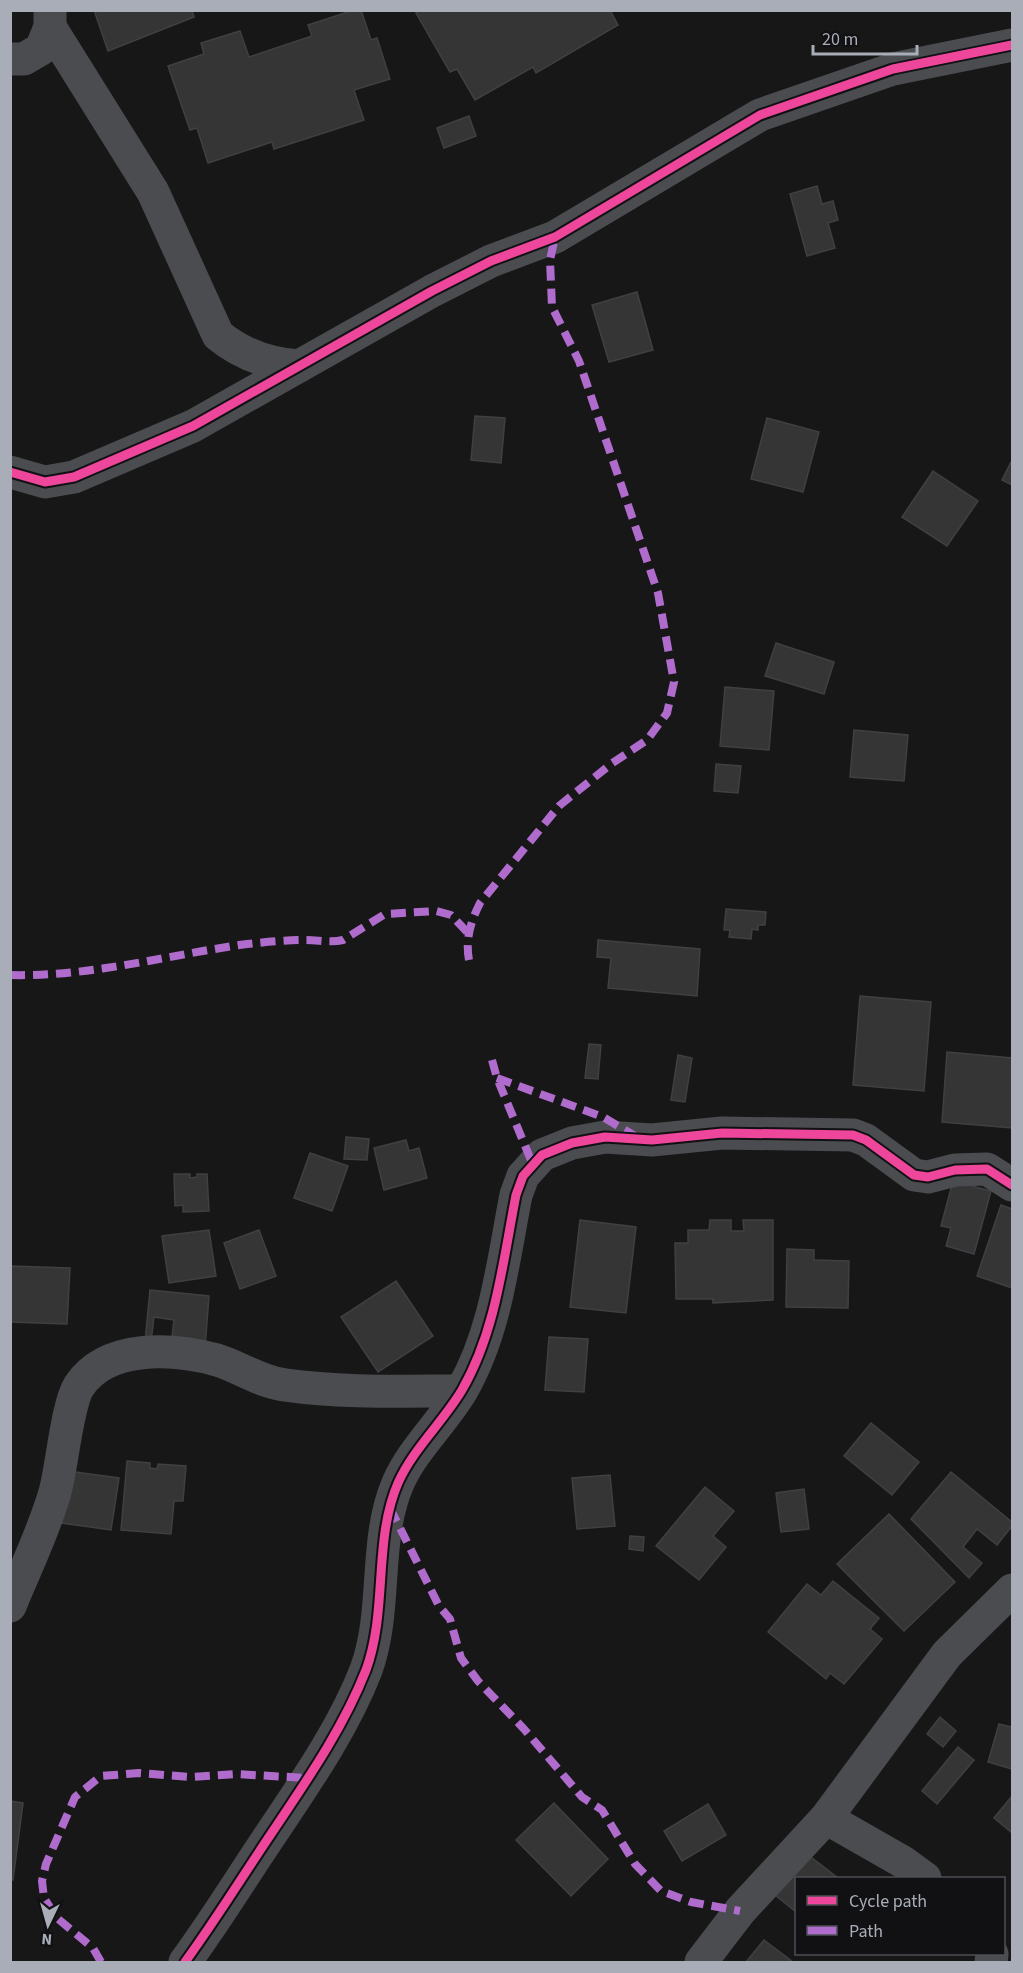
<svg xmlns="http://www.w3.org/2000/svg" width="1023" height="1973" viewBox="0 0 1023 1973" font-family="'Source Sans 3',sans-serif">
  <rect width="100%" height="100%" fill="#171717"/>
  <g fill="#353536" stroke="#3f4043" stroke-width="1.5">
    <path d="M94,10H192L194,17L108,51Z"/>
    <path d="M354,10H361L371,40L377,38L390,79L354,90L364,120L274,149L272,142L208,163L197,128L190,130L168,66L204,54L201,43L240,31L249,57L312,36L308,25Z"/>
    <path d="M420,10H610L618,25L536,73L533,67L475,100L457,69L450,72L416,13Z"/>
    <path d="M469,116L476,136L444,148L437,128Z"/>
    <path d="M817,186L822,204L833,201L838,220L828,223L835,248L807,256L790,194Z"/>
    <path d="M637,292L653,350L609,362L592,305Z"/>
    <path d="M475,416L505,418L501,463L471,460Z"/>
    <path d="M767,418L819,432L803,492L751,479Z"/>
    <path d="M1012,460V485L1002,480Z"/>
    <path d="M933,471L978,501L947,546L902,517Z"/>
    <path d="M776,643L834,662L824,694L765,676Z"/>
    <path d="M725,687L774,691L769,750L720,746Z"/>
    <path d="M854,730L908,735L904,781L850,777Z"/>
    <path d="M716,764L741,766L738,793L714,791Z"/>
    <path d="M726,909L766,912L765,925H758V930L752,929L751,939L729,937L730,930H724Z"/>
    <path d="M598,940L700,949L697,996L608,988L611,958L597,957Z"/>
    <path d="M860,996L931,1002L924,1091L853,1085Z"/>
    <path d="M589,1044L601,1045L598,1079L585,1078Z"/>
    <path d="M947,1052L1012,1058V1128L942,1122Z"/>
    <path d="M678,1055L692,1058L685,1102L671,1100Z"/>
    <path d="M346,1137L369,1139L367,1160L344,1159Z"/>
    <path d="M406,1140L409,1151L419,1148L427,1178L384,1190L374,1148Z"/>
    <path d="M310,1153L348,1166L332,1211L294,1198Z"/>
    <path d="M174,1174H190V1178L197,1177V1174H207L209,1211L183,1212V1205L175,1206Z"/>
    <path d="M953,1181L991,1191L974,1254L946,1246L951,1228L941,1226Z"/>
    <path d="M1001,1205L1012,1209V1288L977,1276Z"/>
    <path d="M580,1220L636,1227L626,1313L570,1307Z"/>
    <path d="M710,1220H731V1231H744L743,1220H773V1300L713,1303V1299H676L675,1243H688V1230H709Z"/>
    <path d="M209,1230L216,1276L169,1283L162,1236Z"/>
    <path d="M259,1230L276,1276L240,1289L224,1243Z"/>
    <path d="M787,1249L814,1250V1260L849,1261L848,1308L786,1307Z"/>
    <path d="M10,1266L70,1268L67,1324L10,1322Z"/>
    <path d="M396,1281L433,1336L378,1372L341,1317Z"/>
    <path d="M150,1290L209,1296L205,1348L171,1345L174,1320L154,1317L151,1342H145Z"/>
    <path d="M549,1337L588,1339L584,1392L545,1390Z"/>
    <path d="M871,1423L919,1462L892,1495L844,1456Z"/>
    <path d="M127,1461L150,1463V1468L157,1469L158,1464L186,1466L183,1501H174L171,1534L121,1530Z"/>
    <path d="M68,1471L119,1478L111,1530L61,1523Z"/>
    <path d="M951,1472L1012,1522V1526L997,1545L977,1529L963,1547L982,1563L969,1578L911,1519Z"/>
    <path d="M610,1475L615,1526L577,1529L572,1478Z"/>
    <path d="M705,1487L734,1511L713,1536L726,1547L699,1580L656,1546Z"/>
    <path d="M804,1489L809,1529L781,1532L776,1493Z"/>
    <path d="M889,1514L955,1582L904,1631L837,1564Z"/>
    <path d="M630,1536L644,1537L643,1551L629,1549Z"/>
    <path d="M833,1581L879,1618L870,1629L882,1639L844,1684L830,1673L826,1679L768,1632L807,1584L821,1595Z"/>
    <path d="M940,1717L956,1731L943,1747L927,1734Z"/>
    <path d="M999,1724L1012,1727V1769L988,1762Z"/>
    <path d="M958,1747L974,1760L937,1804L922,1791Z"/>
    <path d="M1012,1796V1833L994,1818Z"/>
    <path d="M10,1801L23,1803L13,1880H10Z"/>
    <path d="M554,1803L608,1859L571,1896L516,1840Z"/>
    <path d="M708,1804L726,1835L682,1861L664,1831Z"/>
    <path d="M807,1854L838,1878H796V1912L775,1895Z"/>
    <path d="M764,1940L793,1962H746Z"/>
  </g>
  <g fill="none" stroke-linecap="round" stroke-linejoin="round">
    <g stroke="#4b4c50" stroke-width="33">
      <path d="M50,27L153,192L218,335C241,354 269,364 299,366"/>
      <path d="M10,59H24L41,49L50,27V10"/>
      <path d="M10,472L45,482L74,477L193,426L432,291L491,261L555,237L760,115L893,69L1012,45"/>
      <path d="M10,1606C25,1569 44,1531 55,1492C62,1467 67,1405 79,1386C107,1344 173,1348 217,1360C240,1367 260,1382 285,1385C342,1393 403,1391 461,1391"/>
      <path d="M826,1818L903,1862L925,1878"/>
      <path d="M185,1962C215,1921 242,1877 271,1834C305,1783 343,1729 366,1670C388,1610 373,1541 398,1483C413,1449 443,1422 462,1390C496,1331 503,1261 516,1195L523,1176L542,1155L572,1143L605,1137L652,1140L722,1133L853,1135L866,1140L914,1175L928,1177L955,1170L987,1169L1012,1185"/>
      <path d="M701,1962L740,1911L826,1818L947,1654L1012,1590"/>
      <path d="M991,1962L992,1954"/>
    </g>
    <g stroke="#b06ccc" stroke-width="8" stroke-dasharray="15 8" stroke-linecap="butt">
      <path d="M469,960C465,939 471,921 480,903L559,806L611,764L647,740L667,713L674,682L658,593L579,361L552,307L550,260L555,237"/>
      <path d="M10,975C91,977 167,955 247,944C266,942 287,940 306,940C319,940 331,943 343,940L385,914L436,911L451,915L469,934"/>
      <path d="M492,1060L497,1078L533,1165"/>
      <path d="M497,1078L603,1117L635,1136"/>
      <path d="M390,1508L439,1606L450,1619L461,1658L478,1681L524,1729L582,1797L602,1810L635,1864L661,1891L691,1902L740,1911"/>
      <path d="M101,1962L93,1948L57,1918L44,1898L42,1881L46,1864L75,1797L101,1776L139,1773L191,1777L235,1774L308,1778"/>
    </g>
    <g stroke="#111113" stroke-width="13">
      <g id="cycleway">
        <path d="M10,472L45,482L74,477L193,426L432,291L491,261L555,237L760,115L893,69L1012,45"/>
        <path d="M185,1962C215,1921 242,1877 271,1834C305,1783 343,1729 366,1670C388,1610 373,1541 398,1483C413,1449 443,1422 462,1390C496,1331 503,1261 516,1195L523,1176L542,1155L572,1143L605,1137L652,1140L722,1133L853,1135L866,1140L914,1175L928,1177L955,1170L987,1169L1012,1185"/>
      </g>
    </g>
    <use href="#cycleway" stroke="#ed469a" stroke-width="9"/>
  </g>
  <rect width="1023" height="1973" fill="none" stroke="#a8adb8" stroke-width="24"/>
  <rect x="795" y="1877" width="210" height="78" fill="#111113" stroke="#4d4f55" stroke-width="1.5"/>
  <rect x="807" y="1896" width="30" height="9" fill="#ed469a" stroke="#4d4f55" stroke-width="1.5"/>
  <text x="849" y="1907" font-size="18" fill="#a8adb8">Cycle path</text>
  <rect x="807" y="1926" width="30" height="9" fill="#b06ccc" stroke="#4d4f55" stroke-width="1.5"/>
  <text x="849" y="1937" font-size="18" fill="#a8adb8">Path</text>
  <g transform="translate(48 1925) rotate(185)" stroke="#111113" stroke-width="4.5" paint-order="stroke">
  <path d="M0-4.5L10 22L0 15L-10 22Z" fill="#a8adb8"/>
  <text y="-9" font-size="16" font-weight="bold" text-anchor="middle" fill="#a8adb8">N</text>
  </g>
  <path d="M813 45v9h104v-9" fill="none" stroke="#a8adb8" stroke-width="3"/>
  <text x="822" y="45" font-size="18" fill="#a8adb8" stroke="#111113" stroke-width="4.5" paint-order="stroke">20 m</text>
</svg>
